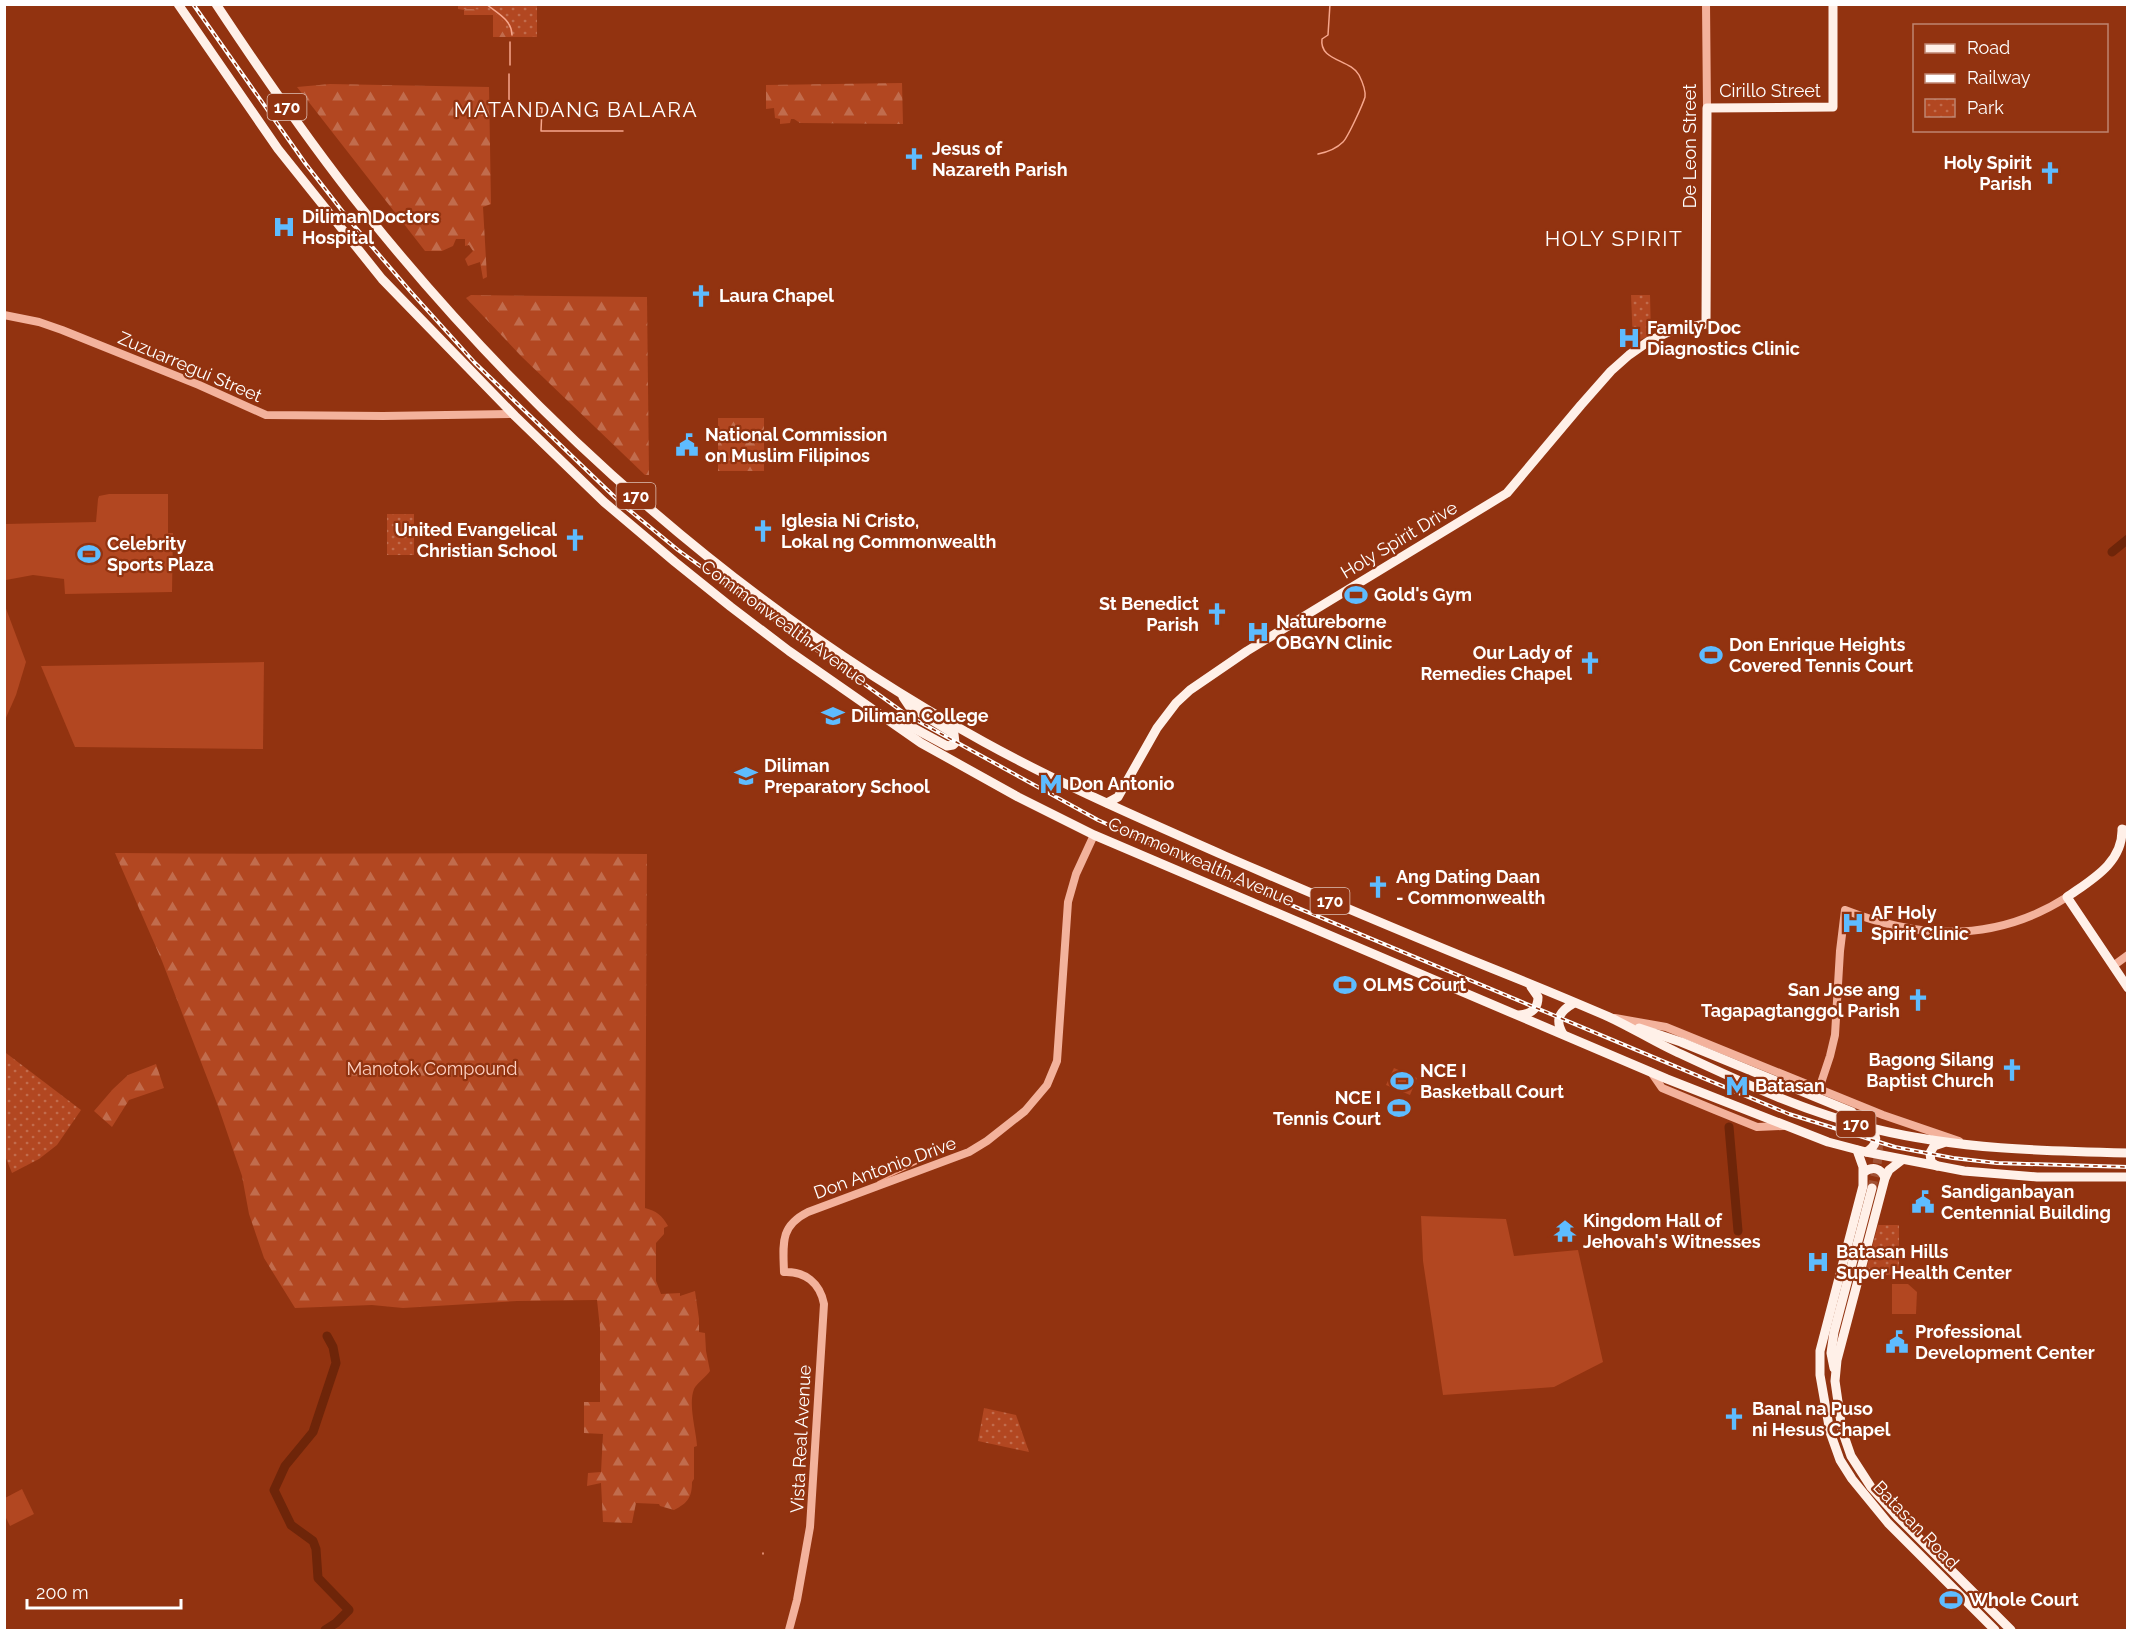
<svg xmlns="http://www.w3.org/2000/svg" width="2132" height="1635" viewBox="0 0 2132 1635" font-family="Raleway,sans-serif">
  <defs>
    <pattern id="forest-firs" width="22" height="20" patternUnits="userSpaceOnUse" patternTransform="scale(1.5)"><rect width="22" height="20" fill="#b24721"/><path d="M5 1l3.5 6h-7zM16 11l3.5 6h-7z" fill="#c16c4d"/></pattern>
    <pattern id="park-dots" width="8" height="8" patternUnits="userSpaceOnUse" patternTransform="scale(1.5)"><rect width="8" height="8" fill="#b24721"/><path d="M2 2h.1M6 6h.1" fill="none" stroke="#c16c4d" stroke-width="1.8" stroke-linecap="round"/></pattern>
  </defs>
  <rect width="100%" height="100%" fill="#923310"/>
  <g fill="#b24721">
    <path d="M109,494H168V533H173L172,592L65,594L64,579L33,575L6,580L5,524L96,522L98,499L99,496Z"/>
    <path d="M5,606L26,662L16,695L5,720Z"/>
    <path d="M264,662L263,749L75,747L41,666Z"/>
    <path d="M1394,1068L1417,1078L1410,1095L1386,1085Z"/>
    <path d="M1421,1216L1506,1219L1514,1256L1578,1250L1603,1362L1554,1387L1443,1395L1423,1261Z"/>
    <path d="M1892,1284H1908L1917,1292L1916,1314H1892Z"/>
    <path d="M22,1489L34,1514L10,1526L5,1516V1498Z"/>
  </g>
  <g fill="url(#forest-firs)">
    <path d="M458,5H537V37H493V15H464V10L458,9Z"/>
    <path d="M902,83L903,124L800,123L794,119H791L790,123L780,124V119L775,118L774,108L766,109V85Z"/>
    <path d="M330,84L489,87L491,204L483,207L487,277L483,279L480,262L468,266L465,259L473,251L469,245L465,246V239H456L453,246L442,251H425L297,87Z"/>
    <path d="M471,295L647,297L649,475H645L522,357L466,298Z"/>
    <rect x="718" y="418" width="46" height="53"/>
    <path d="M115,853C292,855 470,852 647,854L645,1208C656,1211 662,1215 668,1226L664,1228V1234L656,1243V1281L661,1294L680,1293V1296L695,1291L699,1319V1332L705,1333L706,1351L710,1371C706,1377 697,1383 694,1389C688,1404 696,1430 697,1446L694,1447V1479L692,1482C692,1497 688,1503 674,1510L660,1506L659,1504L636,1503L632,1523L603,1522L601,1483L587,1486L588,1473L601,1472L603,1434L584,1433V1402H600V1328L597,1300L517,1301L403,1308L372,1305L295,1308L264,1258L249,1214L242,1176L218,1106L162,961Z"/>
    <path d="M156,1064L164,1088L129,1100L112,1127L94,1111L113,1089L128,1075Z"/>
  </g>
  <g fill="url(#park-dots)">
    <path d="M458,5H537V37L509,35C499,5 485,10 458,9Z"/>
    <path d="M1631,295H1650L1651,335L1633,343Z"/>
    <rect x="387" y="514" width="27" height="41"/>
    <path d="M6,1053L81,1110L57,1145L39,1159L12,1173L5,1156Z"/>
    <path d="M1878,1225H1899V1275L1865,1274Z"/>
    <path d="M984,1408L1016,1415L1029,1452L978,1441Z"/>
  </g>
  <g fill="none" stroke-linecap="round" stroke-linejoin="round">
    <g stroke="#f7a78d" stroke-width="1.5">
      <path d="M486,4C497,13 512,20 512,35"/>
      <path d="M510,42V65"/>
      <path d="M509,74V100L512,108"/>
      <path d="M539,108H542L541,131H623"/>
      <path d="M1318,154C1328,152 1336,149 1343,142C1348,137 1363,104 1365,97C1366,89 1362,81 1359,75C1350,59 1319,61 1322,39L1328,35L1330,4"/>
      <path d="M878,1182L926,1159"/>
      <path d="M763,1553V1554"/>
    </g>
    <g stroke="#6e2509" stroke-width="9">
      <path d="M2112,552L2128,539"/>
      <path d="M1729,1127L1738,1231"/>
      <path d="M325,1630L336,1623L349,1610L318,1578L316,1549L313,1541L291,1525L274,1490L285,1466L313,1432L336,1363L333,1347L327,1336"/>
    </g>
    <path stroke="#a25234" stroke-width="9" stroke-dasharray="9 4.5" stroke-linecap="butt" d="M1852,1112C1888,1128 1879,1156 1872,1188"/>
    <g stroke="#f3b29c" stroke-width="8">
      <path d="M1706,4L1707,108"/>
      <path d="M4,315L39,322L62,330L199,385L266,415L383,416L512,414"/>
      <path d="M2113,966L2128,955"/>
      <path d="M1615,1018L1666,1027L1883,1115L1959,1141"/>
      <path d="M1651,1072L1662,1088L1715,1110L1757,1127L1783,1126"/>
      <path d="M1819,1089L1830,1056L1835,1035L1840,951L1845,910C1921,940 1997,942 2067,897"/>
      <path d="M789,1630L797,1600L810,1527L824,1304C820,1283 805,1271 784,1272C783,1243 780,1226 808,1212L969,1152L987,1141L1025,1111L1047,1085L1057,1061L1068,902L1076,874L1094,835"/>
    </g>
    <g stroke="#fff0e8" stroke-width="9">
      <path d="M178,4L278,149L382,279L515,416L604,502L675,562L731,607L789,651L921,743L1018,797L1094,835L1667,1079L1828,1142L1866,1152L1964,1171L2037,1177H2128"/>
      <path d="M216,4C263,75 311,145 364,211C535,424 745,611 984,742C1062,785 1144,820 1225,856C1313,894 1402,932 1491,968C1531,984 1570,1000 1609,1017C1633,1028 1656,1043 1681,1054C1743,1083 1808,1113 1875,1129C1958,1149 2042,1151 2128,1153"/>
      <path d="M895,718L947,746L953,745L955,743L954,734L909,706L903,697"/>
      <path d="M1107,803L1118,797L1157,728L1176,703L1190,690L1247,651L1507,493L1581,405L1611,371L1629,355L1649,341L1673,330L1706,324L1707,108L1833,107V4"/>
      <path d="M2128,831L2122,829C2123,863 2091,880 2067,897L2128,988"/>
      <path d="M1519,1015C1531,1014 1538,1009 1538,997L1531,987"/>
      <path d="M1639,1028L1681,1042L1852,1112"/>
      <path d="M1563,1034C1554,1019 1560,1011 1574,1003"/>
      <path d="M1857,1150L1863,1167V1186L1820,1351V1375L1830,1432L1840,1460L1852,1479L1888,1523L1995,1630"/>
      <path d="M1866,1152C1877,1146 1879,1137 1870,1128"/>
      <path d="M1902,1160L1889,1170L1885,1178L1837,1360L1835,1381L1842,1430L1851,1456L1871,1487L1897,1516L2011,1630"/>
      <path d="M1937,1166L1931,1162L1930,1153L1934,1146L1943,1143"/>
      <path d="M1864,1172C1873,1166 1881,1168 1885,1178"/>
      <path d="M1834,1368L1831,1353L1834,1332L1872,1188"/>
    </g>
    <g stroke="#fff" stroke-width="4">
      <path id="rail" d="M193,4L305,163L350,221L411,292L475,363L623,505L678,550L907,715L1098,820L1236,882L1789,1114L1895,1147L1953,1158L1997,1163L2128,1167"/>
    </g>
    <use href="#rail" stroke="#923310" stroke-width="1.5" stroke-dasharray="4.5" stroke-linecap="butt"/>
  </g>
  <defs>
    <g id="church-bare" transform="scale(1.8)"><path d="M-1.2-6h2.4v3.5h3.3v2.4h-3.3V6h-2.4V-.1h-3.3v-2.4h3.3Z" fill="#5ebcff" stroke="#923310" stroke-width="2.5" paint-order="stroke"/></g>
    <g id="hospital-bare" transform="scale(1.8)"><path d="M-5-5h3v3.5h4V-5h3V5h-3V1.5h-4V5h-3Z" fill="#5ebcff" stroke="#923310" stroke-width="2.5" paint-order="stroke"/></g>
    <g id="civic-bare" transform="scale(1.8)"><path d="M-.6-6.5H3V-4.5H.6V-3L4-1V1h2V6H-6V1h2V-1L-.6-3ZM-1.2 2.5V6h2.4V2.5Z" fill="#5ebcff" stroke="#923310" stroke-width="2.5" paint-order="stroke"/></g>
    <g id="stadium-bare" transform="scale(1.8)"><path d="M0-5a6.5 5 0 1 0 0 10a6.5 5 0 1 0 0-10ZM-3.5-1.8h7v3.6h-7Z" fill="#5ebcff" stroke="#923310" stroke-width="2.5" paint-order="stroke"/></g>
    <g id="university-bare" transform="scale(1.8)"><path d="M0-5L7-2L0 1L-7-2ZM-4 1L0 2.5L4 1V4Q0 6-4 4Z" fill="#5ebcff" stroke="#923310" stroke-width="2.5" paint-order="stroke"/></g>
    <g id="school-bare" transform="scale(1.8)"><path d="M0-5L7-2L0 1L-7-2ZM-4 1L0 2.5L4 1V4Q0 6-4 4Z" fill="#5ebcff" stroke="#923310" stroke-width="2.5" paint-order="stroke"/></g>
    <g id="metro-bare" transform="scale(1.8)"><path d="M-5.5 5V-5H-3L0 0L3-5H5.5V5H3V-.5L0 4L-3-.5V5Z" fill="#5ebcff" stroke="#923310" stroke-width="2.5" paint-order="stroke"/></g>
    <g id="temple-bare" transform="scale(1.8)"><path d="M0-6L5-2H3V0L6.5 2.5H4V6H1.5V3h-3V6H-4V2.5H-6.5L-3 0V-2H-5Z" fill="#5ebcff" stroke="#923310" stroke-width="2.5" paint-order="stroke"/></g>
  </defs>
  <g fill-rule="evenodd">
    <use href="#church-bare" x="914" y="159"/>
    <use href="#church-bare" x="2050" y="173"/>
    <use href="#hospital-bare" x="284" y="227"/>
    <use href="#church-bare" x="701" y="296"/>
    <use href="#hospital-bare" x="1629" y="338"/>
    <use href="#civic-bare" x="687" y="445"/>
    <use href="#church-bare" x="763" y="531"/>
    <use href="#church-bare" x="575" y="540"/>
    <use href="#stadium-bare" x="89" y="554"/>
    <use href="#stadium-bare" x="1356" y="595"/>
    <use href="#church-bare" x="1217" y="614"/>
    <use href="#hospital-bare" x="1258" y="632"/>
    <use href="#stadium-bare" x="1711" y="655"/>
    <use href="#church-bare" x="1590" y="663"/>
    <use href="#university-bare" x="833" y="716"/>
    <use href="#school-bare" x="746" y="776"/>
    <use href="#metro-bare" x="1051" y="784"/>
    <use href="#church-bare" x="1378" y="887"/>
    <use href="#hospital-bare" x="1853" y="923"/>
    <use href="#stadium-bare" x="1345" y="985"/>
    <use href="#church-bare" x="1918" y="1000"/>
    <use href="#church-bare" x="2012" y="1070"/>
    <use href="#stadium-bare" x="1402" y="1081"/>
    <use href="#metro-bare" x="1737" y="1086"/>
    <use href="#stadium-bare" x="1399" y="1108"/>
    <use href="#civic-bare" x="1923" y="1202"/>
    <use href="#temple-bare" x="1565" y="1231"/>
    <use href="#hospital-bare" x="1818" y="1262"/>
    <use href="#civic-bare" x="1897" y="1342"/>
    <use href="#church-bare" x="1734" y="1419"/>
    <use href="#stadium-bare" x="1951" y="1600"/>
  </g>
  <g text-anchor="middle" stroke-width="4.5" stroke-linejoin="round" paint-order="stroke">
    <g fill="#923310" stroke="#dec2b7" stroke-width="1.5">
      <rect x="267.5" y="94" width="39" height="26" rx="4.5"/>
      <rect x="616.5" y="483" width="39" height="26" rx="4.5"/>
      <rect x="1310.5" y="888" width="39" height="26" rx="4.5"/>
      <rect x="1836.5" y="1111" width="39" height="26" rx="4.5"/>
    </g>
    <g font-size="16" font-weight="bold" fill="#fff">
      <text x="287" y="113">170</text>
      <text x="636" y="502">170</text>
      <text x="1330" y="907">170</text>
      <text x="1856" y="1130">170</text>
    </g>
    <g font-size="18" fill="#fff" stroke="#923310">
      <text x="1770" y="97">Cirillo Street</text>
      <text transform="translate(1690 146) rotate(-90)" y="6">De Leon Street</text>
      <text transform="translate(190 367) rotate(23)" y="6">Zuzuarregui Street</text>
      <text transform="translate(1399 540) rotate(-31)" y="6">Holy Spirit Drive</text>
      <text transform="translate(784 623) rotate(36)" y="6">Commonwealth Avenue</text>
      <text transform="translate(1201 862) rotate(23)" y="6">Commonwealth Avenue</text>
      <text transform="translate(885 1168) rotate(-20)" y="6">Don Antonio Drive</text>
      <text transform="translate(801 1439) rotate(-87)" y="6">Vista Real Avenue</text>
      <text transform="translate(1916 1525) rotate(46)" y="6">Batasan Road</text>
    </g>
    <g font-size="18" font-weight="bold" fill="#fff" stroke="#923310" text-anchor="start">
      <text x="932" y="155">Jesus of<tspan x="932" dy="21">Nazareth Parish</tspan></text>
      <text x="2032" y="169" text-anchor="end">Holy Spirit<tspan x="2032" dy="21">Parish</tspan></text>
      <text x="302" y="223">Diliman Doctors<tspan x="302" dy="21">Hospital</tspan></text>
      <text x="719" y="302">Laura Chapel</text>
      <text x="1647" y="334">Family Doc<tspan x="1647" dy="21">Diagnostics Clinic</tspan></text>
      <text x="705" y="441">National Commission<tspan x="705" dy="21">on Muslim Filipinos</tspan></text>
      <text x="781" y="527">Iglesia Ni Cristo,<tspan x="781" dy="21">Lokal ng Commonwealth</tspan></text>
      <text x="557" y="536" text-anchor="end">United Evangelical<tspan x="557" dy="21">Christian School</tspan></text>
      <text x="107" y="550">Celebrity<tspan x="107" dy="21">Sports Plaza</tspan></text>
      <text x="1374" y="601">Gold's Gym</text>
      <text x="1199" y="610" text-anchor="end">St Benedict<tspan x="1199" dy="21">Parish</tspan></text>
      <text x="1276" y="628">Natureborne<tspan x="1276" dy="21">OBGYN Clinic</tspan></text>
      <text x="1729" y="651">Don Enrique Heights<tspan x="1729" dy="21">Covered Tennis Court</tspan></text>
      <text x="1572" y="659" text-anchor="end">Our Lady of<tspan x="1572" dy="21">Remedies Chapel</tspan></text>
      <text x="851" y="722">Diliman College</text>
      <text x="764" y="772">Diliman<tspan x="764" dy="21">Preparatory School</tspan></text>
      <text x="1069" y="790">Don Antonio</text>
      <text x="1396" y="883">Ang Dating Daan<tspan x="1396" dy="21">- Commonwealth</tspan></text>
      <text x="1871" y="919">AF Holy<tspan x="1871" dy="21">Spirit Clinic</tspan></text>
      <text x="1363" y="991">OLMS Court</text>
      <text x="1900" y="996" text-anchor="end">San Jose ang<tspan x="1900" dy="21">Tagapagtanggol Parish</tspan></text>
      <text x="1994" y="1066" text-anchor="end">Bagong Silang<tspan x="1994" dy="21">Baptist Church</tspan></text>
      <text x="1420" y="1077">NCE I<tspan x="1420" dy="21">Basketball Court</tspan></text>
      <text x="1755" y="1092">Batasan</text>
      <text x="1381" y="1104" text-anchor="end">NCE I<tspan x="1381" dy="21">Tennis Court</tspan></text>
      <text x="1941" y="1198">Sandiganbayan<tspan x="1941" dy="21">Centennial Building</tspan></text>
      <text x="1583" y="1227">Kingdom Hall of<tspan x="1583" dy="21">Jehovah's Witnesses</tspan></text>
      <text x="1836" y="1258">Batasan Hills<tspan x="1836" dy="21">Super Health Center</tspan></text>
      <text x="1915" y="1338">Professional<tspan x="1915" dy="21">Development Center</tspan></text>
      <text x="1752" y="1415">Banal na Puso<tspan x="1752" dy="21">ni Hesus Chapel</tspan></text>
      <text x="1969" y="1606">Whole Court</text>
    </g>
    <g font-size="18" fill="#fed2c4" stroke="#923310">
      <text x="432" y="1075">Manotok Compound</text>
    </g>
    <g font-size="21" letter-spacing="1.5" fill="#fff" stroke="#923310">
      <text x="576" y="117">MATANDANG BALARA</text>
      <text x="1614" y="246">HOLY SPIRIT</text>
    </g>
  </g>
  <rect width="2132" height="1635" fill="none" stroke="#ffffff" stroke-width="12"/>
  <rect x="1913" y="24" width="195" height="108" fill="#923310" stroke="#be8570" stroke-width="1.5"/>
  <rect x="1925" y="44" width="30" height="9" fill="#fff0e8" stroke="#be8570" stroke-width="1.5"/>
  <text x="1967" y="54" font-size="18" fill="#ffffff">Road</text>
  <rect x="1925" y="74" width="30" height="9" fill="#ffffff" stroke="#be8570" stroke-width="1.5"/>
  <text x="1967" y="84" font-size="18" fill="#ffffff">Railway</text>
  <rect x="1925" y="99" width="30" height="18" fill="url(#park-dots)" stroke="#be8570" stroke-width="1.5"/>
  <text x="1967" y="114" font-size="18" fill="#ffffff">Park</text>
  <path d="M27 1599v9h154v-9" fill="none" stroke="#ffffff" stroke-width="3"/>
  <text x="36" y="1599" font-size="18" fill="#ffffff" stroke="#923310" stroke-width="4.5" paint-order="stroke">200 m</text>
</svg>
